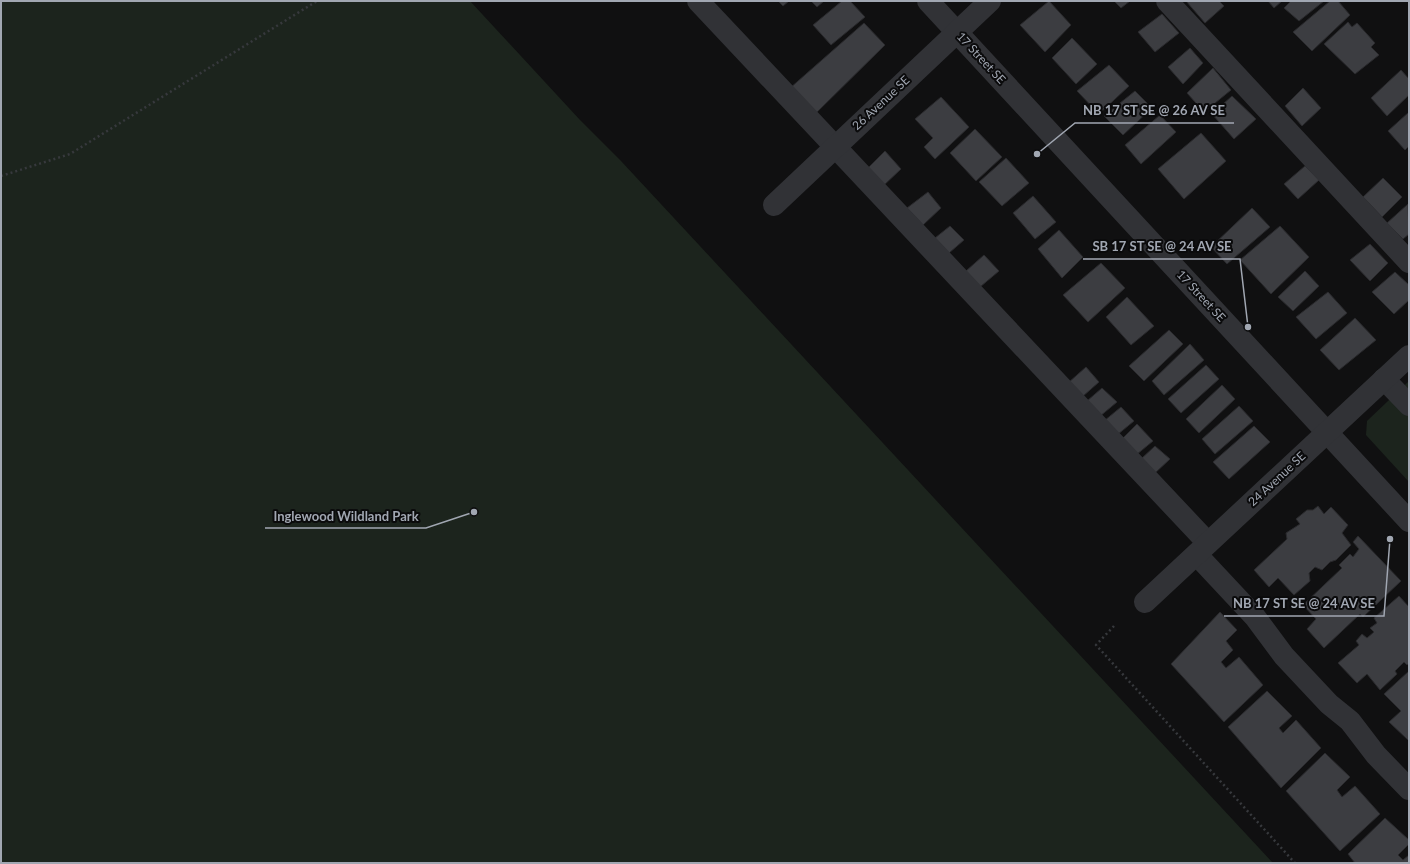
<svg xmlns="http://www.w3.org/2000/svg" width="1410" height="864" viewBox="0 0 1410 864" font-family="Lato,sans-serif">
  <rect width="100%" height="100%" fill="#101011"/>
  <g fill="#1c241d">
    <path d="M1,1H470L580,120L621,161L1273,863H1Z"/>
    <path d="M1409,381V482L1366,435L1367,421Z"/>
  </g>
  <g fill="#3c3d41" stroke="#2a2a2d">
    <path d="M778,1H789L783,6Z"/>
    <path d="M811,1H824L817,7Z"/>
    <path d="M842,1H850L865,17L831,45L813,25Z"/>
    <path d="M1049,1L1071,25L1045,52L1020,25Z"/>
    <path d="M1114,1H1130L1121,8Z"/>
    <path d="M1186,1H1219L1224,6L1205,23Z"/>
    <path d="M1268,1H1282L1274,8Z"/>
    <path d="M1291,1H1324L1299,21L1284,8Z"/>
    <path d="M1330,1H1338L1350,15L1312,51L1293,32Z"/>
    <path d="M1162,14L1179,33L1155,52L1138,32Z"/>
    <path d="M1348,22L1352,27L1357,23L1375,43L1371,47L1379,55L1355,74L1324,44Z"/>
    <path d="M864,23L885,45L813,116L789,89Z"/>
    <path d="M1072,38L1097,64L1076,84L1052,58Z"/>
    <path d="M1190,48L1203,63L1183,84L1168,67Z"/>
    <path d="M1109,65L1129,86L1099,114L1077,91Z"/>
    <path d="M1213,68L1231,90L1204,112L1187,93Z"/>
    <path d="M1401,70L1409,79V95L1387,116L1371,98Z"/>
    <path d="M1303,88L1321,108L1302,126L1285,106Z"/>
    <path d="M1135,91L1152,108L1123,135L1104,116Z"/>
    <path d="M1232,96L1256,119L1234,139L1212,114Z"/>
    <path d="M941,97L969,127L935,159L924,147L933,138L915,119Z"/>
    <path d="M1409,112V146L1405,150L1388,131Z"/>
    <path d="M1160,115L1176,132L1141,164L1125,145Z"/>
    <path d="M975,129L1002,157L976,181L950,153Z"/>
    <path d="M1201,133L1226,161L1184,199L1158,169Z"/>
    <path d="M885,151L901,169L882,187L867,169Z"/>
    <path d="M1006,158L1029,183L1002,206L979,182Z"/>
    <path d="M1305,166L1319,180L1298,199L1284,184Z"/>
    <path d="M1383,178L1402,197L1382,217L1363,197Z"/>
    <path d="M928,192L941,208L923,225L907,208Z"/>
    <path d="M1033,196L1056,222L1035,239L1013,213Z"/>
    <path d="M1408,204L1409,234L1403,239L1387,223Z"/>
    <path d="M1252,208L1270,227L1227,264L1211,247Z"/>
    <path d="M950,226L964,240L949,253L935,238Z"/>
    <path d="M1280,226L1309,257L1271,294L1240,260Z"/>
    <path d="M1059,230L1083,257L1062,278L1038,249Z"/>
    <path d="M1370,244L1388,263L1370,281L1350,260Z"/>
    <path d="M984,255L999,271L980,287L966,271Z"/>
    <path d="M1101,263L1125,288L1088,322L1063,295Z"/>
    <path d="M1305,271L1319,286L1293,311L1278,297Z"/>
    <path d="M1395,272L1409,285V300L1394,314L1372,292Z"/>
    <path d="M1328,292L1347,313L1316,339L1296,317Z"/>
    <path d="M1127,297L1154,326L1131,345L1106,317Z"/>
    <path d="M1355,318L1376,340L1339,370L1320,350Z"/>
    <path d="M1169,330L1183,344L1144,381L1129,366Z"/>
    <path d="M1190,344L1204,360L1164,395L1152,381Z"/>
    <path d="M1206,365L1219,379L1181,413L1168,399Z"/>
    <path d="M1086,367L1099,382L1082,397L1068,383Z"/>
    <path d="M1222,385L1235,399L1199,433L1186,419Z"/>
    <path d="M1102,388L1117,402L1099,417L1087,401Z"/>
    <path d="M1239,406L1253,421L1215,454L1202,439Z"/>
    <path d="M1121,407L1134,421L1117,435L1104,421Z"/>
    <path d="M1137,424L1153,441L1136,455L1122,439Z"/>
    <path d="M1254,426L1270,442L1229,479L1213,462Z"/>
    <path d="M1155,446L1170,459L1154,474L1141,459Z"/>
    <path d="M1318,506L1324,514L1331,507L1348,525L1342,533L1351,545L1336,560L1330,562L1322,570L1315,567L1309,573L1310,581L1294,595L1278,578L1269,587L1254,570L1287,539L1286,533L1300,524L1296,519L1307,510H1313Z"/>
    <path d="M1358,536L1401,581L1363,617L1360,614L1324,648L1307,629L1316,619L1303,605L1342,568L1339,565L1350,554L1353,557L1359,549L1353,542Z"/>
    <path d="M1399,596L1409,607V663L1407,665L1404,662L1395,671L1397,674L1380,690L1367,674L1357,683L1338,663L1359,645L1356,641L1362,634L1367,638L1374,632L1370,628L1377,623L1374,618Z"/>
    <path d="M1220,612L1237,630L1226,641L1233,650L1221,662L1226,668L1239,657L1263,685L1224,722L1171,664Z"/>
    <path d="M1409,671V739L1408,740L1389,722L1401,711L1384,694Z"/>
    <path d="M1267,691L1292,716L1279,728L1283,733L1296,720L1321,748L1281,788L1228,727Z"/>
    <path d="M1325,753L1350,777L1337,790L1342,797L1355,786L1380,814L1340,851L1286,791Z"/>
    <path d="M1385,818L1409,840V844L1398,855L1403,860L1409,855V863H1355L1348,854Z"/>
  </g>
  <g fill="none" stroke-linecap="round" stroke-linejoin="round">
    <g stroke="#37393d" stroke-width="2.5" stroke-dasharray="2 3" stroke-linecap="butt">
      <path d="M1,176L70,154L317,1"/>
      <path d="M1114,626L1096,645L1295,863"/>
    </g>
    <g stroke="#313236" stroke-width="22">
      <path d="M698,1L1208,543"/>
      <path d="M928,1L1409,521"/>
      <path d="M1167,1L1409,262"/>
      <path d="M774,205L990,1"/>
      <path d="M1384,379L1409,405"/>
      <path d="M1197,555L1255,617L1284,656L1329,704L1350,721L1376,755L1409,789"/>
      <path d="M1145,602L1409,356"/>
    </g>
  </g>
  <g text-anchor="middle" stroke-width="4" stroke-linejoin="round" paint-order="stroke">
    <g font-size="12" fill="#a1a7b2" stroke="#0b0b0c">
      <text transform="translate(981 58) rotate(47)" y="4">17 Street SE</text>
      <text transform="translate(881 103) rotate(-43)" y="4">26 Avenue SE</text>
      <text transform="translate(1201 296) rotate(47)" y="4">17 Street SE</text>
      <text transform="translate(1277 479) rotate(-43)" y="4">24 Avenue SE</text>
    </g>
  </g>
  <path fill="none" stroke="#a1a7b2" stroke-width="1.5" d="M1037 154L1075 123H1234M1248 327L1240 259H1083M474 512L426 528H265M1390 539L1384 616H1224"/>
  <g fill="#a1a7b2" stroke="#0b0b0c" stroke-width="1.5">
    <circle cx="1037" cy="154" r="4"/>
    <circle cx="1248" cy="327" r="4"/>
    <circle cx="474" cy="512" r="4"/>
    <circle cx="1390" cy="539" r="4"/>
  </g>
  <g font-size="13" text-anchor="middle" font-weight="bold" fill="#a1a7b2" stroke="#0b0b0c" stroke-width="4" stroke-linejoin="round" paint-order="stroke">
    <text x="1154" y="115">NB 17 ST SE @ 26 AV SE</text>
    <text x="1162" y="251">SB 17 ST SE @ 24 AV SE</text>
    <text x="346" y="521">Inglewood Wildland Park</text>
    <text x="1304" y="608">NB 17 ST SE @ 24 AV SE</text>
  </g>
  <rect width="1410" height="864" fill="none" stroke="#a1a7b2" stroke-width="4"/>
</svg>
